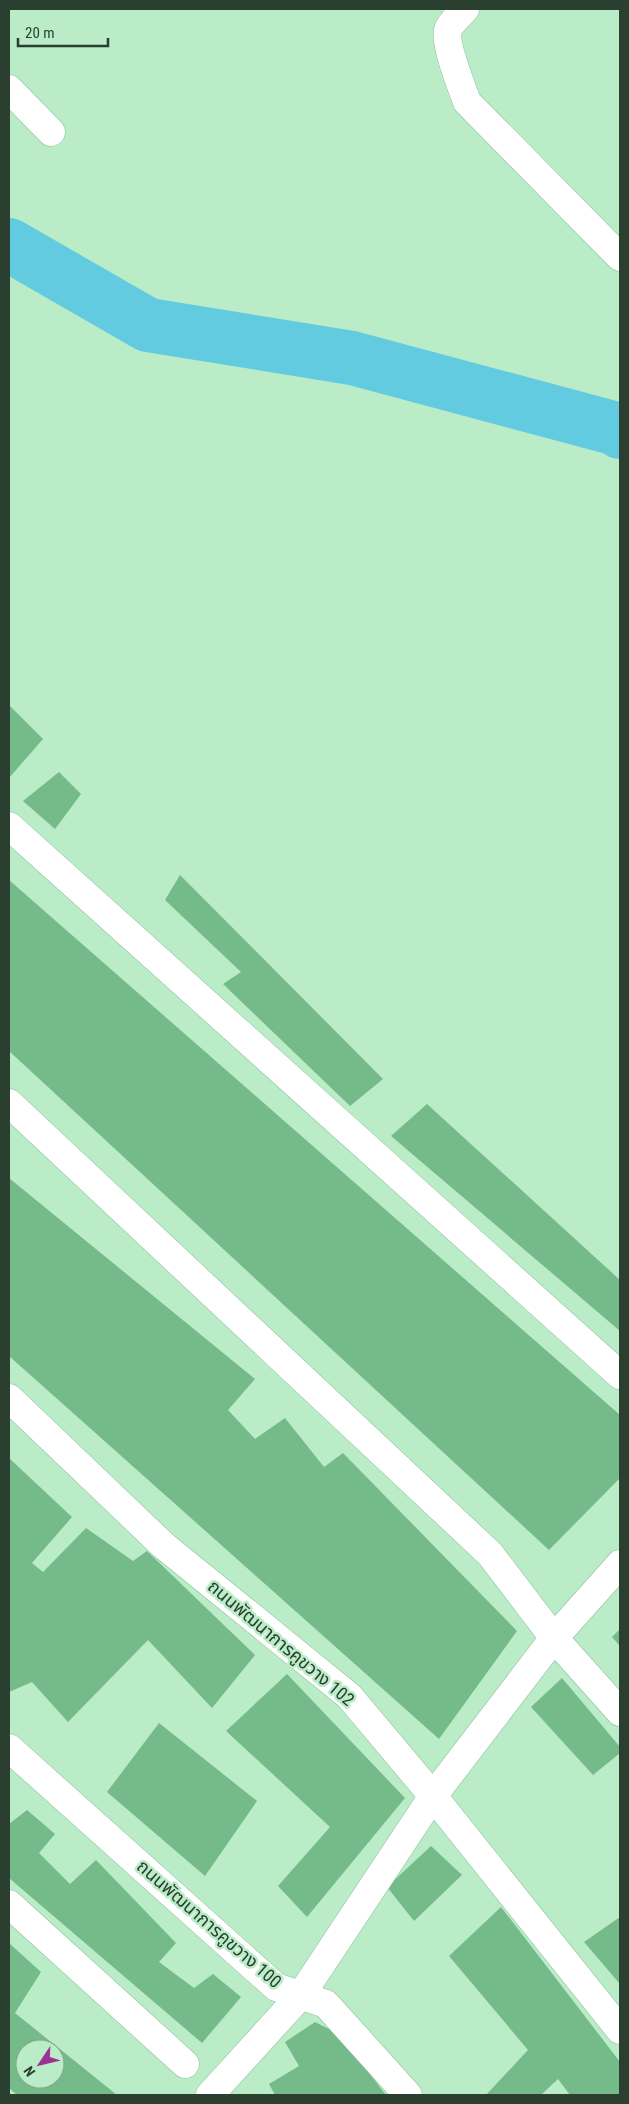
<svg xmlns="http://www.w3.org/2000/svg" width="629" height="2104" viewBox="0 0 629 2104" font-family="'Roboto Condensed','Noto Sans Thai',sans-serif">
  <rect width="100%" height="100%" fill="#b9ecc7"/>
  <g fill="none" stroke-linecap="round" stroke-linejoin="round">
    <path stroke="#63cbe0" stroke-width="54" d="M9,245L148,325L352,358L617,429L620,432"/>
  </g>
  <g fill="#75bb8a" fill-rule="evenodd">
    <path d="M9,705L43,739L9,778Z"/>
    <path d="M59,772L81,794L55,829L23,801Z"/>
    <path d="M180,875L383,1079L350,1106L223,984L241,972L165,900Z"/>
    <path d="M9,880L620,1415V1478L549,1550L9,1051Z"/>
    <path d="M427,1104L620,1280V1331L391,1136Z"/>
    <path d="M9,1178L255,1379L228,1410L255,1439L285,1418L324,1467L343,1453L517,1631L439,1739L9,1356Z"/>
    <path d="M9,1458L72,1517L32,1563L43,1572L86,1528L133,1561L147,1551L255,1655L212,1708L148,1640L68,1722L32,1682L9,1692Z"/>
    <path d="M620,1629V1646L612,1637Z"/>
    <path d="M287,1674L405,1798L307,1917L278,1886L330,1827L226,1731Z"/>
    <path d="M562,1678L620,1747V1753L593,1775L531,1707Z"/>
    <path d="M159,1723L257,1801L205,1876L107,1792Z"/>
    <path d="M27,1810L55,1834L39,1853L70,1884L96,1860L176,1943L159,1962L194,1988L213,1974L241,1997L202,2043L9,1878V1824Z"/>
    <path d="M431,1846L462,1875L414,1921L387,1887Z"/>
    <path d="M501,1907L620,2062V2095H570L558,2079L541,2095H486L528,2050L449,1956Z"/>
    <path d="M620,1917V1984L584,1942Z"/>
    <path d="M9,1943L41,1972L15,2013L117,2095H17L9,2088ZM25,2049H55V2079H25Z"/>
    <path d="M315,2022L339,2034L386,2095H275L269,2084L299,2066L285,2042Z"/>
  </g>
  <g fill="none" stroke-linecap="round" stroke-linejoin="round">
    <g stroke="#8dbe9a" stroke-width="29">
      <g id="street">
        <path d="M465,9C460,15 450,23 448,30C444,43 462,88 467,102L620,257"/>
        <path d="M9,89L51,132"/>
        <path d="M9,826L620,1375"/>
        <path d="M9,1103L490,1554L554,1638L620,1712"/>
        <path d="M9,1398L163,1545L349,1696L433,1796L620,2030"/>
        <path d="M9,1748L276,1987L326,2004L408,2095"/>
        <path d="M9,1904L185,2064"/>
        <path d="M210,2095L301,1995L433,1796L554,1638L620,1564"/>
      </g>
    </g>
    <use href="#street" stroke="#fff" stroke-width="28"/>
  </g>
  <g text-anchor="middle" stroke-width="5" stroke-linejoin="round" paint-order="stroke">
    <g font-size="18" fill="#2b3f31" stroke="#b9ecc7">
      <text transform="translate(281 1643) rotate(40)" y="6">ถนนพัฒนาการคูขวาง 102</text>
      <text transform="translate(209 1924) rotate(41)" y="6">ถนนพัฒนาการคูขวาง 100</text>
    </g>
  </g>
  <rect width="629" height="2104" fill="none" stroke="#2b3f31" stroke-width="20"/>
  <g transform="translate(40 2064) rotate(235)"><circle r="24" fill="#b9ecc7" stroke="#80a78b"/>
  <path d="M0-4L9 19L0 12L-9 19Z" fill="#9e3292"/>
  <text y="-8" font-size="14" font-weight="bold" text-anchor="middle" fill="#2b3f31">N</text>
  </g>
  <path d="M18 38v8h90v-8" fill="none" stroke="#2b3f31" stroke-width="2.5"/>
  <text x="25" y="38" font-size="15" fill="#2b3f31" stroke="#b9ecc7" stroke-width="4" paint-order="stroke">20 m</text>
</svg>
